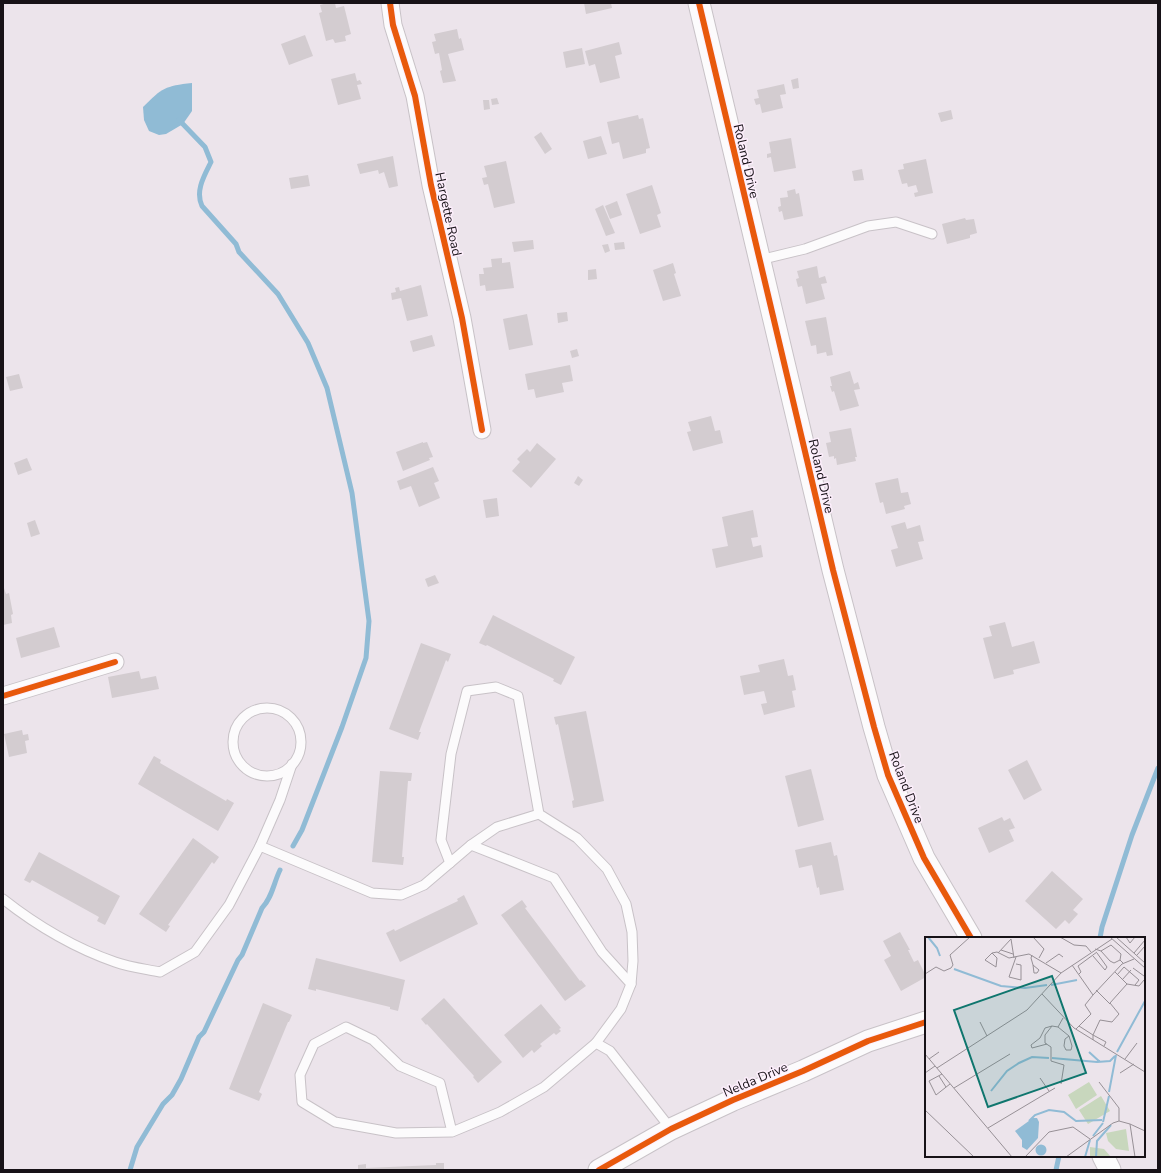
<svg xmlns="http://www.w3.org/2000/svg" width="1161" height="1173" viewBox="0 0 1161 1173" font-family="'Nunito Sans',sans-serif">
  <rect width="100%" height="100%" fill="#ece4eb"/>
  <path fill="#90bbd5" d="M192,83V111L183,124L166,134L159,135L149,131L144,120L143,107C162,88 165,86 192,83Z"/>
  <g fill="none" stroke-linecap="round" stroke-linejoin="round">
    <g stroke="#90bbd5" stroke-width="5">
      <path d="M179,120L205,147L211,162C204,176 195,191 202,206L236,244L239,252L278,294L308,343L327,388L352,493L369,621L366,658L342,727L302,830L293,846"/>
      <path d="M1100,938L1102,927L1132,835L1158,768"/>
      <path d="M130,1170L137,1147L163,1104L172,1095L181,1079L199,1037L204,1032L238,960L242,955L262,908C272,898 274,882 280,870"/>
      <path d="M1056,1170L1059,1156"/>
    </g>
  </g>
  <g fill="#d3ccd0">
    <path d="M327,3H335L336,8L344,6L351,34L345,36L346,41L335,43L333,39L326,41L319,13L322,12L320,5Z"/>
    <path d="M584,3H611L612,8L586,14Z"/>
    <path d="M457,29L459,39L461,38L464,50L448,54L456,81L443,83L440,71L442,70L439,53L435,54L432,42L436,41L434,34Z"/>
    <path d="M305,35L313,56L289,65L281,44Z"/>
    <path d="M619,42L622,54L615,56L620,78L600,83L595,64L589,66L585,51Z"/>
    <path d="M582,48L585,64L566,68L563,52Z"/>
    <path d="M355,73L357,81L360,80L362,84L357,85L361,99L338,105L331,79Z"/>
    <path d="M798,78L799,88L793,89L791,80Z"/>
    <path d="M784,84L786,94L780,95L783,108L762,113L760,104L756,105L754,99L759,98L757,90Z"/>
    <path d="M497,98L499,104L492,105L491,99Z"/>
    <path d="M483,100H489L490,109L484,110Z"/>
    <path d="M951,110L953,119L941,122L938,113Z"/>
    <path d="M638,115L639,119L643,118L650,148L646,149V153L623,159L619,142L612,144L607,122Z"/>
    <path d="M541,132L552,149L545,154L534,137Z"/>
    <path d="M601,136L607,154L588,159L583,141Z"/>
    <path d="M791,138L796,168L774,172L771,157L767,158V154L771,153L769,142Z"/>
    <path d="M393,156L398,186L389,188L384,172L379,174L378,170L360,174L357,164Z"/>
    <path d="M926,159L933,193L915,197L914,193L918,192L916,185L908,187L907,183L902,184L898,170L904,169L903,164Z"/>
    <path d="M506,161L515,203L494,208L488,184L484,185L482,178L487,177L484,166Z"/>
    <path d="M862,169L864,180L854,181L852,171Z"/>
    <path d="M308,175L310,186L291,189L289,178Z"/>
    <path d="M652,185L661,213L657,215L661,227L640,234L626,194Z"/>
    <path d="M795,189L796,194L799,193L803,216L784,220L782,211L779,212L778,207L781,206L780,198L788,197L787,191Z"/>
    <path d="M617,201L622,215L610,219L605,206Z"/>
    <path d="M603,205L615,233L606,236L595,209Z"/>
    <path d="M965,218L966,220L974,219L977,233L970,235V238L947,244L942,224Z"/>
    <path d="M533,240L534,249L514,252L512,242Z"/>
    <path d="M624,242L625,249L615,250L614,243Z"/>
    <path d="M608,244L610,251L605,253L602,245Z"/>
    <path d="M502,258V263L510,262L514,288L486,291L485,285L480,286L479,274H484L483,268L492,267L491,259Z"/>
    <path d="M673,263L676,273L674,274L681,296L663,301L653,270Z"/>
    <path d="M817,266L819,278L825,276L827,283L821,284L825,299L806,304L802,286L798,287L796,279L799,278L797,271Z"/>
    <path d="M596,269L597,279L588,280V270Z"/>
    <path d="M421,285L428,316L407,321L401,298L392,300L391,293L396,292L395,288L399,287L400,291Z"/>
    <path d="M567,312L568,321L558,323L557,313Z"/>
    <path d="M527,314L533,345L509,350L503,319Z"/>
    <path d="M826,317L833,355L827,356L826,352L817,354L816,345L811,346L805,321Z"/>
    <path d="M432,335L435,346L413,352L410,341Z"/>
    <path d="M577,349L579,356L572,358L570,351Z"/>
    <path d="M570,365L573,381L562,383L564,392L536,398L534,389L528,390L525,374Z"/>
    <path d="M850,371L854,384L858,382L860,389L854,390L859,406L840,411L834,391L832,392L830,386H832L830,377Z"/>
    <path d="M19,374L23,388L10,391L6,377Z"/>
    <path d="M711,416L715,431L720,430L723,443L693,451L687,432L691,431L688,422Z"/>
    <path d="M851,428L857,457H855L856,461L837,465L836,458L834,459V456L829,457L826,443L831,442L829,432Z"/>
    <path d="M423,442V443L427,442L433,457L429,458L430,460L403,471L396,452Z"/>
    <path d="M537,443L556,459L531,488L512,471L520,462L517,459L527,449L530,452Z"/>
    <path d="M27,458L32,470L18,475L14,463Z"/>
    <path d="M433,467L439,481L434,483L440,498L419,507L411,486L400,490L397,481Z"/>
    <path d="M578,476L583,480L579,486L574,483Z"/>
    <path d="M898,478L901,493L908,492L911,504L904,506L905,509L886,514L883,502L880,503L875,483Z"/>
    <path d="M497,498L499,516L486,518L483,500Z"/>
    <path d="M753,510L758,537L751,538L753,547L761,545L763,557L716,568L712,549L728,546L722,517Z"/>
    <path d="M35,520L40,534L31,537L27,523Z"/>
    <path d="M905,522L907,529L920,525L924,541L918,542L923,559L896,567L891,550L898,548L891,526Z"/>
    <path d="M435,575L439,583L428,587L425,579Z"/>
    <path d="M3,585L6,594L9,593L13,614L11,615L12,623L3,625Z"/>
    <path d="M493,615L575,657L561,685L553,681L554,679L487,645L486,646L479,643Z"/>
    <path d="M1005,622L1012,647L1034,641L1040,663L1013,670L1014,674L994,679L983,638L992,636L989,626Z"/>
    <path d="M54,627L60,647L21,658L16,638Z"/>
    <path d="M421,643L451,654L448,662L446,660L419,732H421L418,740L389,729Z"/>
    <path d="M784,659L788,676L793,675L796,690L792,691L795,707L764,715L761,704L767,703L764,691L744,695L740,676L760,672L758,665Z"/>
    <path d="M139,671L141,679L156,676L159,689L112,698L108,677Z"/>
    <path d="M586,711L604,801L573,808L572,801L574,800L558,724L556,725L554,717Z"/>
    <path d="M22,730L23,735L28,734L29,740L25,741L27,753L9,757L4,734Z"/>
    <path d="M154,756L161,760L160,763L226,801L227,799L234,803L218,831L138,784Z"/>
    <path d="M1027,760L1042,790L1024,800L1008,770Z"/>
    <path d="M811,769L824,820L798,827L785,776Z"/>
    <path d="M380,771L412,773L411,781H408L402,857H404L403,865L372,862Z"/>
    <path d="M1002,817L1004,821L1010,818L1015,828L1009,830L1014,841L989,853L978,828Z"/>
    <path d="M193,838L219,857L214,864L212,862L168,925L170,926L166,932L139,914Z"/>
    <path d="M831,842L834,856L837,855L844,890L820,895L819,887L817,888L812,865L799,868L795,850Z"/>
    <path d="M39,852L120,896L105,925L97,921L99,917L32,880L30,883L24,880Z"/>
    <path d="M1052,871L1083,899L1073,910L1078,914L1069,924L1065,920L1056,929L1025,901Z"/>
    <path d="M464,895L478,924L400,962L386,933L394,929L395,931L458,901L457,899Z"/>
    <path d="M522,900L527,907L525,908L580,981L581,980L586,986L565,1001L501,915Z"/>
    <path d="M900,932L910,950H908L914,962L918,960L926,976V977L901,991L884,960L891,956L883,941Z"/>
    <path d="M316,958L405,980L398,1011L390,1009V1007L316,989V991L308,989Z"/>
    <path d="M444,998L502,1062L478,1083L473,1077L474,1076L427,1024L426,1025L421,1019Z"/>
    <path d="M263,1003L292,1015L289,1022H288L259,1092L262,1094L259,1101L229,1089Z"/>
    <path d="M541,1004L561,1028L559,1029L561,1031L556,1035L554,1033L540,1044L542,1046L534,1053L532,1050L523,1058L504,1035Z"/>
    <path d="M436,1163H444V1170H358V1165L366,1164V1168L436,1165Z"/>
  </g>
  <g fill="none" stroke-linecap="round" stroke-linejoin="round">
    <g stroke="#c8c2c7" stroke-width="11">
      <g id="service">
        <path d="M759,260L805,249L868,226L896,222L932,234"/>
        <circle cx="267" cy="742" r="34"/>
        <path d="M471,845L497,827L539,814"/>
        <path d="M260,846L280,800L292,764"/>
        <path d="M450,863L441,840L451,754L467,691L496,687L518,696L539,814L577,838L607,869L626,904L632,932L633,961L631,984"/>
        <path d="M3,899C36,925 75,948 115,962C129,967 145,969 160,972L195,952L229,905L260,846L372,893L401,895L424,885L471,845L554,878L602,952L631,984L621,1009L596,1043"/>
        <path d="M452,1132L440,1083L400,1066L373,1040L346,1027L314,1044L300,1075L302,1102L335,1122L396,1133L452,1132L500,1112L544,1087L596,1043L610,1051L671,1129"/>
      </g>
    </g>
    <g stroke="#c8c2c7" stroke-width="19">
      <g id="minor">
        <path d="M390,3L393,25L415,96L431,185L462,318L482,430"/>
        <path d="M3,696L115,662"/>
      </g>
    </g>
    <g stroke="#c8c2c7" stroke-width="23">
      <g id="tertiary">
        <path d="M699,3L833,570L874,727L888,775L924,858L971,938"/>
        <path d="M1103,1156L1110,1170"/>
        <path d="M599,1170L671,1129L733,1100L803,1071L868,1041L926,1022"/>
      </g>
    </g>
    <use href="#service" stroke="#fcfbfc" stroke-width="9"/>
    <use href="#minor" stroke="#fcfbfc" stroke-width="17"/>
    <use href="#tertiary" stroke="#fcfbfc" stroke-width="21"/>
    <g stroke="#fdeefc" stroke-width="8">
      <g id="cycleway">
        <path d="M390,3L393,25L415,96L431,185L462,318L482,430"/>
        <path d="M699,3L833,570L874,727L888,775L924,858L971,938"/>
        <path d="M3,696L115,662"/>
        <path d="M599,1170L671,1129L733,1100L803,1071L868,1041L926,1022"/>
      </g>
    </g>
    <use href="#cycleway" stroke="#e8590c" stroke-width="6"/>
  </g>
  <g text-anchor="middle" stroke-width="3" stroke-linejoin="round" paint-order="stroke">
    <g font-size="13" fill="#171217" stroke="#fdeefc">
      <text transform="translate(747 161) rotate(77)" y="5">Roland Drive</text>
      <text transform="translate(449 214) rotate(78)" y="5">Hargette Road</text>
      <text transform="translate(822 476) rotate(77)" y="5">Roland Drive</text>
      <text transform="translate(907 787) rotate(69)" y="5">Roland Drive</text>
      <text transform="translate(755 1079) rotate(-23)" y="5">Nelda Drive</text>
    </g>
  </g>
  <g transform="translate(925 937)">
    <rect width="220" height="220" fill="#ece4eb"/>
    <path d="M164,145L172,158L151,172L143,158ZM176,159L185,174L163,187L154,173ZM201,192L204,214L191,212L183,204L181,196ZM165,210L179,212L186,220H165Z" fill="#c8d7bd"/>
    <path d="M108,181H112L114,185L113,201L102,213L97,210V203L90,194ZM110.5 213a5.5 5.5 0 1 1 11 0a5.5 5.5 0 1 1-11 0Z" fill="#90bbd5"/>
    <path fill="none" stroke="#90bbd5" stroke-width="2" d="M3,0L12,11L15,19M29,32L76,49L100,51L122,48M126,48L152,43M164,115L175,125M192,115L220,64M127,121L172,125L185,124L190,119M66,154L82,134L94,126L107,120L124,121M184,155L191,118M104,184L110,178L124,173L139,175L151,184L177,183M178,185L184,159M168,199L178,186M160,220L165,203M171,220L172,204L186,188"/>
    <path fill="none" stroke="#979096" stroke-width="1" d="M108,0L119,12L114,21M135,0L149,8L161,9L166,15M185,0L220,31M191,0L220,26M201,0L205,6L210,0M170,12L176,14L185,24L189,26L195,23L198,26M76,13L88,17M176,14L186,8L196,17L195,23M67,16L72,21L71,30L60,23L67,16L72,15L84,21L104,17L136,36M73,16L86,2L89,21M209,16L220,3M107,18L106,21L108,28L109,36H112L114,33L108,28M212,18L220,9M168,19L180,33L182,30L172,16M121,26L134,17L138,20M91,27L96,28V43L84,40L91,20M147,28L168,58L160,68L166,77L151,92M208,31L219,39M190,35L202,47M0,37L11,30L19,34L26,31L28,28L25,18L45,0M154,37L156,35L153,29L172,15M192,38L199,30L214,43L210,48M197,43L206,33M171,53L185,67M117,57L149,91L220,135M168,58L197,27L209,22M138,81L133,90L144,99L147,109L146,113H141L139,109L140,102L144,99M55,85L62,99M154,89L168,98V103M133,90L127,89L120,98V106L126,110V124L139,128L136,147M122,107L107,111L106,108L115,101L120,91L127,89M179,109L181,105L168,98L175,83L187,85L194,77L185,66L202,47L214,49L219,43M0,117L87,220M4,122L14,115M200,122L212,106M12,131L102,73L136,36L187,2M0,136L10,129M195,136L209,127M17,137L4,144L11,158L25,147M14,139L21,150M115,141L124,154M174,145L194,171V184M29,151L85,117M0,173L49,220M205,187L220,194M63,191L130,151M100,220L124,195L148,190L165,202M141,220L188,186L194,184L205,187L210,220"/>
    <path fill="#0f766e" fill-opacity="0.15" stroke="#0f766e" stroke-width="2" d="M127,39L161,136L63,170L29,73Z"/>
    <rect width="220" height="220" fill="none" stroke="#171217" stroke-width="2"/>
  </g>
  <rect width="1161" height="1173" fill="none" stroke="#171217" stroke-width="8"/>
</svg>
